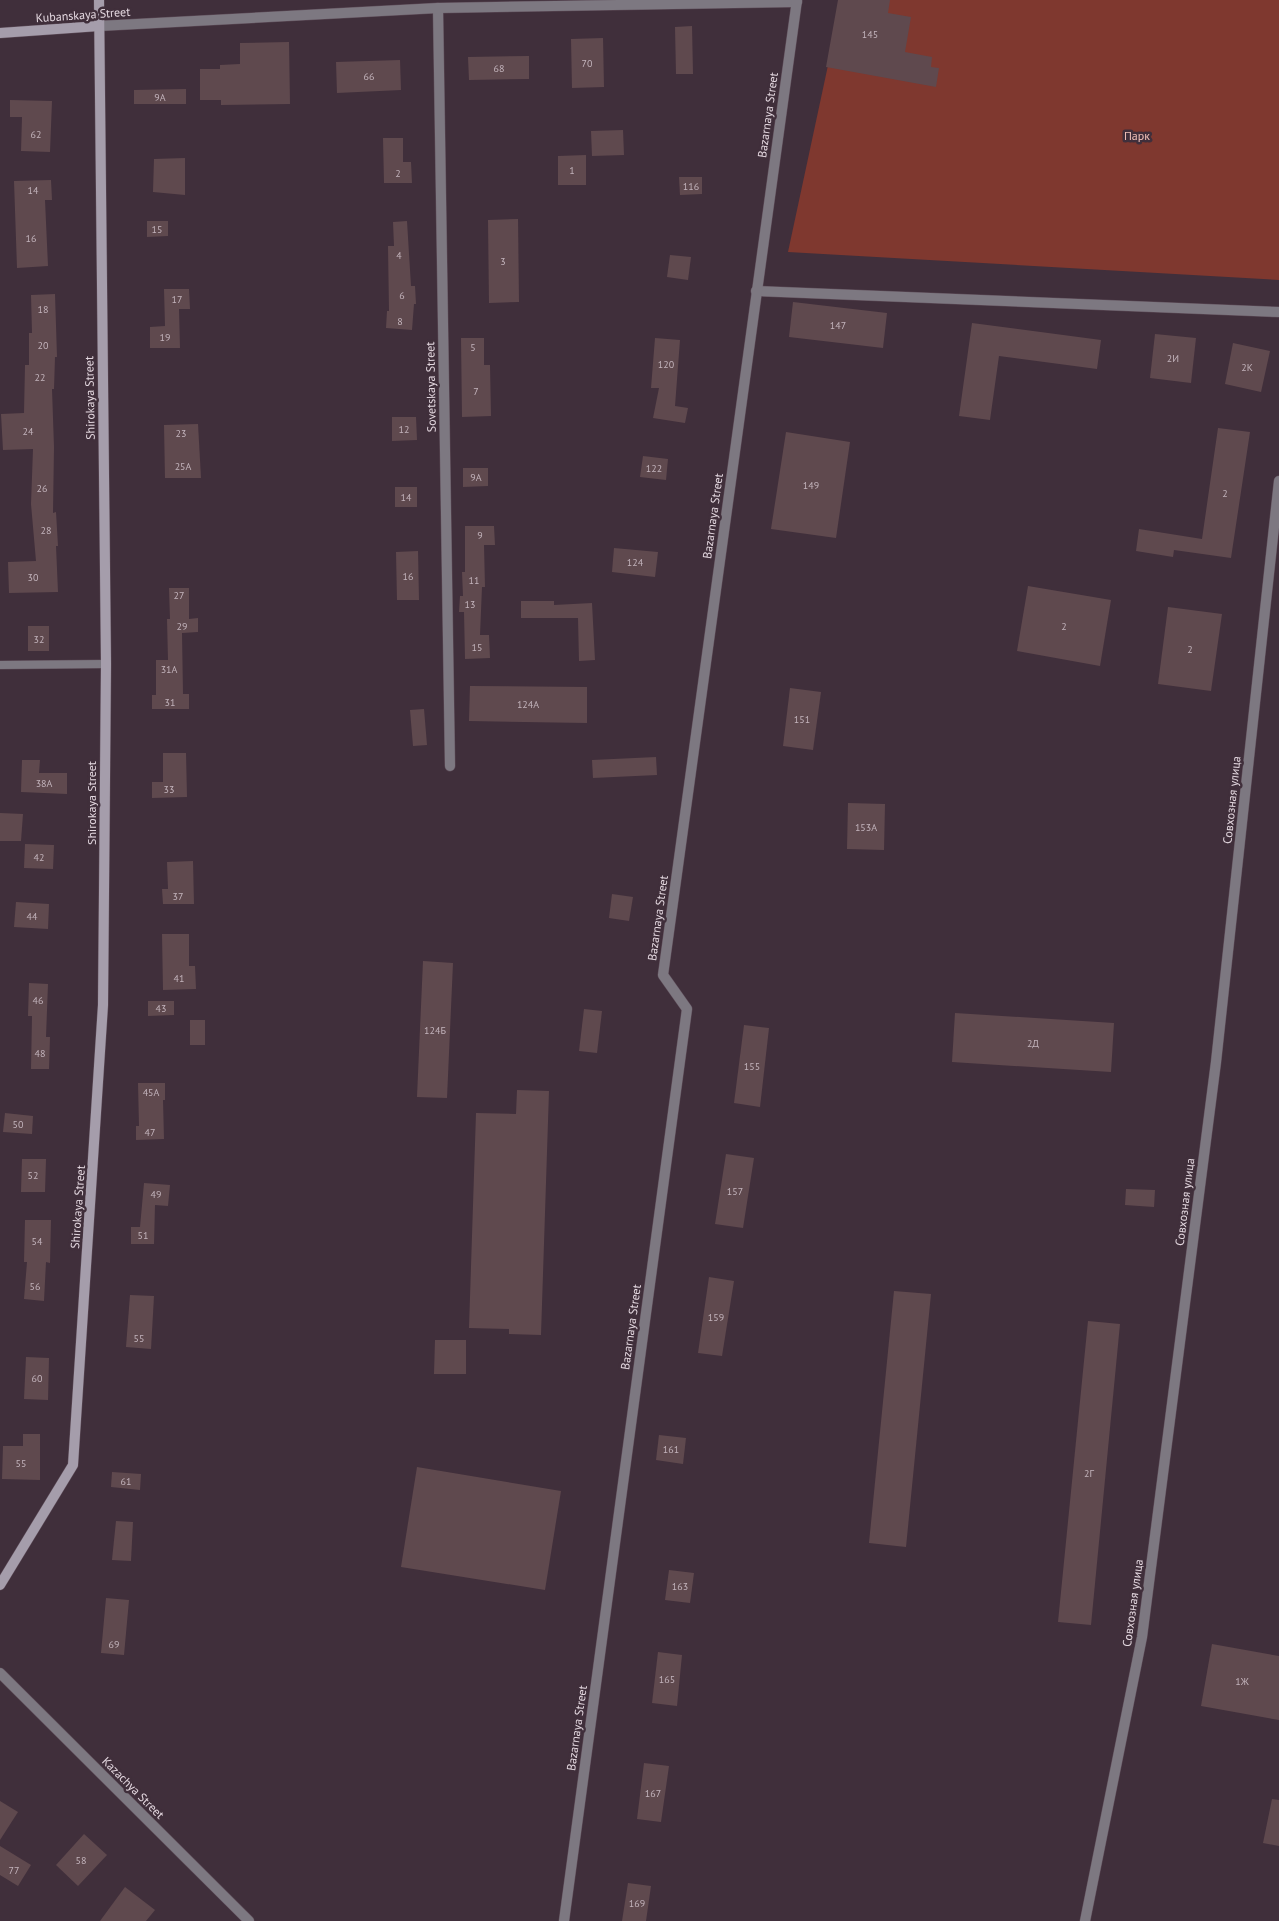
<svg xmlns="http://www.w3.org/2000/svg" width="1279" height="1921" viewBox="0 0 1279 1921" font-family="'PT Sans',sans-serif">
  <rect width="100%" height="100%" fill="#402f3b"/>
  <path fill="#7f382f" d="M842,0H1279V280L788,252Z"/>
  <g fill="#5f494e">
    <path d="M838,0H890L888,13L911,17L905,52L932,57L931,67L939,68L936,87L826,67Z"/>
    <path d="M692,26L693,74H676L675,27Z"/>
    <path d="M603,38L604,87L572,88L571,39Z"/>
    <path d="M289,42L290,104L221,105V100H200V69H220V65L240,64V43Z"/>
    <path d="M529,56V79L469,80L468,57Z"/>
    <path d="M400,60L401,90L337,93L336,62Z"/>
    <path d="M186,89V104H134V90Z"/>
    <path d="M10,100L52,101L50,152L21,151L22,117H10Z"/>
    <path d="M623,130L624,155L592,156L591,131Z"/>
    <path d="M383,138H403V162H411L412,183H384Z"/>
    <path d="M586,155V185H558V156Z"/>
    <path d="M185,158V195L153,192L154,159Z"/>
    <path d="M679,177H702V194L680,195Z"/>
    <path d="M51,180L52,200H45L48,266L17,268L14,181Z"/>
    <path d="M518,219L519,302L489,303L488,220Z"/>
    <path d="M147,221H168V236L147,237Z"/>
    <path d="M407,221L411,286H415L416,304H414L412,330L386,328L387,311H389L388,246H394L393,222Z"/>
    <path d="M670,255L691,257L688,280L667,277Z"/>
    <path d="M164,289H189L190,309H179L180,348H150V327L165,326Z"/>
    <path d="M55,294L57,357H55L54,389H52L54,447L53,513L56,512L58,546H56L58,592L9,593L8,562L36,561L31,504L33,449L3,450L1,414L24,413L25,365H29V333H32L31,295Z"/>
    <path d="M793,302L887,313L883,348L789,337Z"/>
    <path d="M972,323L1101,340L1097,369L999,356L990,420L959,416Z"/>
    <path d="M1155,334L1196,338L1191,383L1150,378Z"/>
    <path d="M461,338H484V365H490L491,416L462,417Z"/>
    <path d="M655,338L680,340L675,406L688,408L685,423L653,418L659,388H651Z"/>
    <path d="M1233,343L1270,351L1261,392L1225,384Z"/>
    <path d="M392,417H416L417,440L392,441Z"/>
    <path d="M198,424L201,478H165L164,425Z"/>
    <path d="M1218,428L1250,432L1231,558L1174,550L1173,557L1136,551L1139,529L1202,539Z"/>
    <path d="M786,432L850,442L836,538L771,529Z"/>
    <path d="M643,456L668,459L666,480L640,477Z"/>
    <path d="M463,468H488V486L463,487Z"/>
    <rect x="395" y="487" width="22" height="20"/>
    <path d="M465,526H494L495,545H484L485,587H482L480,635H489L490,658L465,659L464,612H459L460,596H463L462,572H465Z"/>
    <path d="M614,548L658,552L655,577L612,572Z"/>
    <path d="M418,551L419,600H397L396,552Z"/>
    <path d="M1028,586L1111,600L1100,666L1017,651Z"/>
    <path d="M169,588H189V619L198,618V632L182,633L183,694H189V709H152V695H156V660H168L167,619H170Z"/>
    <path d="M521,601H554V605L592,603L595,660L579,661L578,618H521Z"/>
    <path d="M1168,607L1222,614L1211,691L1158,684Z"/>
    <rect x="28" y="626" width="21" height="25"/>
    <path d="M470,686L587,687V723L469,721Z"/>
    <path d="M790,688L821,692L813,750L783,746Z"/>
    <path d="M424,709L427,745L413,746L410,710Z"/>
    <path d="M163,753H186L187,797L152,798V782H163Z"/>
    <path d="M656,757L657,775L593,778L592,760Z"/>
    <path d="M22,760H40L39,773H67V794L21,792Z"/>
    <path d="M848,803L885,804L884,850L847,849Z"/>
    <path d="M0,813L23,814L21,841H0Z"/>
    <path d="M25,844L54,845L53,869L24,868Z"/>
    <path d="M193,861L194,904H163L162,889H168L167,862Z"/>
    <path d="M612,894L633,897L629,921L609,918Z"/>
    <path d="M16,902L49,904L48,929L14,927Z"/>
    <path d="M162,934H189V966H195L196,989L163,990Z"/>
    <path d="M423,961L453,963L447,1098L417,1097Z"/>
    <path d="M29,983L48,984L46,1037H50L49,1069H31L32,1016H28Z"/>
    <path d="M148,1001H174V1015L148,1016Z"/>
    <path d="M584,1009L602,1011L597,1053L579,1051Z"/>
    <path d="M955,1013L1114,1023L1111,1072L952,1062Z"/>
    <rect x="190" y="1020" width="15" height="25"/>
    <path d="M744,1025L769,1028L760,1107L734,1103Z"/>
    <path d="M138,1083H165V1100H163L164,1139L136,1140V1126H139Z"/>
    <path d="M517,1090L549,1091L541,1335L509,1334V1329L469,1328L476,1113L516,1114Z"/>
    <path d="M5,1113L33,1116L32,1134L3,1132Z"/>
    <path d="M726,1154L754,1158L743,1228L715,1224Z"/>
    <path d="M22,1159H46L45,1192H21Z"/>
    <path d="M144,1183L170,1185L168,1206L155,1205L154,1244H131V1227H140Z"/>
    <path d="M1126,1189L1155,1190L1154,1207L1125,1205Z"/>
    <path d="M25,1220H51L50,1263L46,1262L44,1301L24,1299L27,1262H24Z"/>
    <path d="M709,1277L734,1281L722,1356L698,1353Z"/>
    <path d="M894,1291L931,1294L906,1547L869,1543Z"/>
    <path d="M130,1295L154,1296L151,1349L126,1347Z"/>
    <path d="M1088,1321L1120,1324L1091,1625L1058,1622Z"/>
    <path d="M435,1340H466V1374H434Z"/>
    <path d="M26,1357L49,1358L48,1400L24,1399Z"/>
    <path d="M23,1434H40V1480L2,1479L3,1446H23Z"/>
    <path d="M659,1435L686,1438L683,1464L656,1460Z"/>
    <path d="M417,1467L561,1491L545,1590L401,1567Z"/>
    <path d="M112,1472L141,1474L140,1490L111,1487Z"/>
    <path d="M116,1521L133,1522L131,1561L112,1560Z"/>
    <path d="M669,1570L694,1573L690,1603L665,1600Z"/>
    <path d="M106,1598L129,1600L124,1655L101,1653Z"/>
    <path d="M1212,1644L1279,1656V1720L1201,1706Z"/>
    <path d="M658,1652L682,1655L677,1706L652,1703Z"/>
    <path d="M644,1763L669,1766L661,1822L637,1819Z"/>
    <path d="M1272,1799L1279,1800V1846L1263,1843Z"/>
    <path d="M0,1801L18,1812L0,1840Z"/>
    <path d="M84,1834L107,1855L78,1886L56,1865Z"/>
    <path d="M0,1846L31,1865L18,1886L0,1875Z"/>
    <path d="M628,1883L651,1886L646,1921H622Z"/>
    <path d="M125,1887L155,1910L146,1921H100Z"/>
  </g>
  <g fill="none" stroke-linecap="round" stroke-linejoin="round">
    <g stroke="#5e4d59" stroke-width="9">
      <path id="lane" d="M0,665L106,664"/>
    </g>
    <g stroke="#5e4d59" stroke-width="11">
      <g id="street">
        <path d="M438,8L450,766"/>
        <path d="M99,26L438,8L797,2"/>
        <path d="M756,291L1279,312"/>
        <path d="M0,1673L249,1921"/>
        <path d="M564,1921L687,1009L663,975L797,0"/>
        <path d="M1085,1921L1142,1637L1216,1062L1279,481"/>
      </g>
    </g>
    <g stroke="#5e4d59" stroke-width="11">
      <g id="secondary">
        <path d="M0,33L99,26"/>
        <path d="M0,1585L73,1465L103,1005L106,664L99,0"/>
      </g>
    </g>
    <use href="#lane" stroke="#7d7881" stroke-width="8"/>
    <use href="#street" stroke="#7d7881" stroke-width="10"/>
    <use href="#secondary" stroke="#a59dab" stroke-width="10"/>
  </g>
  <g text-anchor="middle" stroke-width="5" stroke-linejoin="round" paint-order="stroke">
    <g font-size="10" fill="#c3b4bc">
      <text x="870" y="38">145</text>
      <text x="587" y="67">70</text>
      <text x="499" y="72">68</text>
      <text x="369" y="80">66</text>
      <text x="160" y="101">9А</text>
      <text x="36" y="138">62</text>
      <text x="572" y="174">1</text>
      <text x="398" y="177">2</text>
      <text x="691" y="190">116</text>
      <text x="33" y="194">14</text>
      <text x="157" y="233">15</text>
      <text x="31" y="242">16</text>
      <text x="399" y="259">4</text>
      <text x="503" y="265">3</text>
      <text x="402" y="299">6</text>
      <text x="177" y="303">17</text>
      <text x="43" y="313">18</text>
      <text x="400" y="325">8</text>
      <text x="838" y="329">147</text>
      <text x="165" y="341">19</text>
      <text x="43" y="349">20</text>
      <text x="473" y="351">5</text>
      <text x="1173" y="362">2И</text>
      <text x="666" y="368">120</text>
      <text x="1247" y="371">2К</text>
      <text x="40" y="381">22</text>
      <text x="476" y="395">7</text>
      <text x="404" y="433">12</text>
      <text x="28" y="435">24</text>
      <text x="181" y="437">23</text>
      <text x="183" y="470">25А</text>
      <text x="654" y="472">122</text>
      <text x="476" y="481">9А</text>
      <text x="811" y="489">149</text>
      <text x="42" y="492">26</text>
      <text x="1225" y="497">2</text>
      <text x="406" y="501">14</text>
      <text x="46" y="534">28</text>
      <text x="480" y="539">9</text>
      <text x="635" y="566">124</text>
      <text x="408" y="580">16</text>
      <text x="33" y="581">30</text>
      <text x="474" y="584">11</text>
      <text x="179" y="599">27</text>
      <text x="470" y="608">13</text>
      <text x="182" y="630">29</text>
      <text x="1064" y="630">2</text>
      <text x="39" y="643">32</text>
      <text x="477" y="651">15</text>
      <text x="1190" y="653">2</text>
      <text x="169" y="673">31А</text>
      <text x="170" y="706">31</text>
      <text x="528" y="708">124А</text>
      <text x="802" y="723">151</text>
      <text x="44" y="787">38А</text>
      <text x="169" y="793">33</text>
      <text x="866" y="831">153А</text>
      <text x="39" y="861">42</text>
      <text x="178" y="900">37</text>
      <text x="32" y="920">44</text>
      <text x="179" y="982">41</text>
      <text x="38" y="1004">46</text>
      <text x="161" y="1012">43</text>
      <text x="435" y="1034">124Б</text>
      <text x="1033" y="1047">2Д</text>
      <text x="40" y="1057">48</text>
      <text x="752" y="1070">155</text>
      <text x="151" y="1096">45А</text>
      <text x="18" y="1128">50</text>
      <text x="150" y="1136">47</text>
      <text x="33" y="1179">52</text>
      <text x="735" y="1195">157</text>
      <text x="156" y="1198">49</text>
      <text x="143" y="1239">51</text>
      <text x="37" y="1245">54</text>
      <text x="35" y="1290">56</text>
      <text x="716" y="1321">159</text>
      <text x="139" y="1342">55</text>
      <text x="37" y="1382">60</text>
      <text x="671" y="1453">161</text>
      <text x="21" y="1467">55</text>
      <text x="1089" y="1477">2Г</text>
      <text x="126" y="1485">61</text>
      <text x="680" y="1590">163</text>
      <text x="114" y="1648">69</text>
      <text x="667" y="1683">165</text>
      <text x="1242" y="1685">1Ж</text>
      <text x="653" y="1797">167</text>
      <text x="81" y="1864">58</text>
      <text x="14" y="1874">77</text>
      <text x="637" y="1907">169</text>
    </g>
    <g font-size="12" fill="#e4d8e0" stroke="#402f3b">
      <text transform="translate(83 15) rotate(-4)" y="4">Kubanskaya Street</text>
      <text transform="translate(768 115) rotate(-82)" y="4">Bazarnaya Street</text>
      <text transform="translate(431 387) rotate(-91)" y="4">Sovetskaya Street</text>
      <text transform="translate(90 398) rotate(-91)" y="4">Shirokaya Street</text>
      <text transform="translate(713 516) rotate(-82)" y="4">Bazarnaya Street</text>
      <text transform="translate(1232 800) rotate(-84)" y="4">Совхозная улица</text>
      <text transform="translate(92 803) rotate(-90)" y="4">Shirokaya Street</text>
      <text transform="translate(658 918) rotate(-82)" y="4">Bazarnaya Street</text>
      <text transform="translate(1185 1202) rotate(-83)" y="4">Совхозная улица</text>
      <text transform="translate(78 1207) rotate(-86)" y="4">Shirokaya Street</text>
      <text transform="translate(631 1327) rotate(-82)" y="4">Bazarnaya Street</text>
      <text transform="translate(1133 1603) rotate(-82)" y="4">Совхозная улица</text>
      <text transform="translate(577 1728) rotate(-82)" y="4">Bazarnaya Street</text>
      <text transform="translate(133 1788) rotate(45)" y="4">Kazachya Street</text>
    </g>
    <g font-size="12" fill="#f0c0b8" stroke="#402f3b">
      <text x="1137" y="140">Парк</text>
    </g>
  </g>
</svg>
